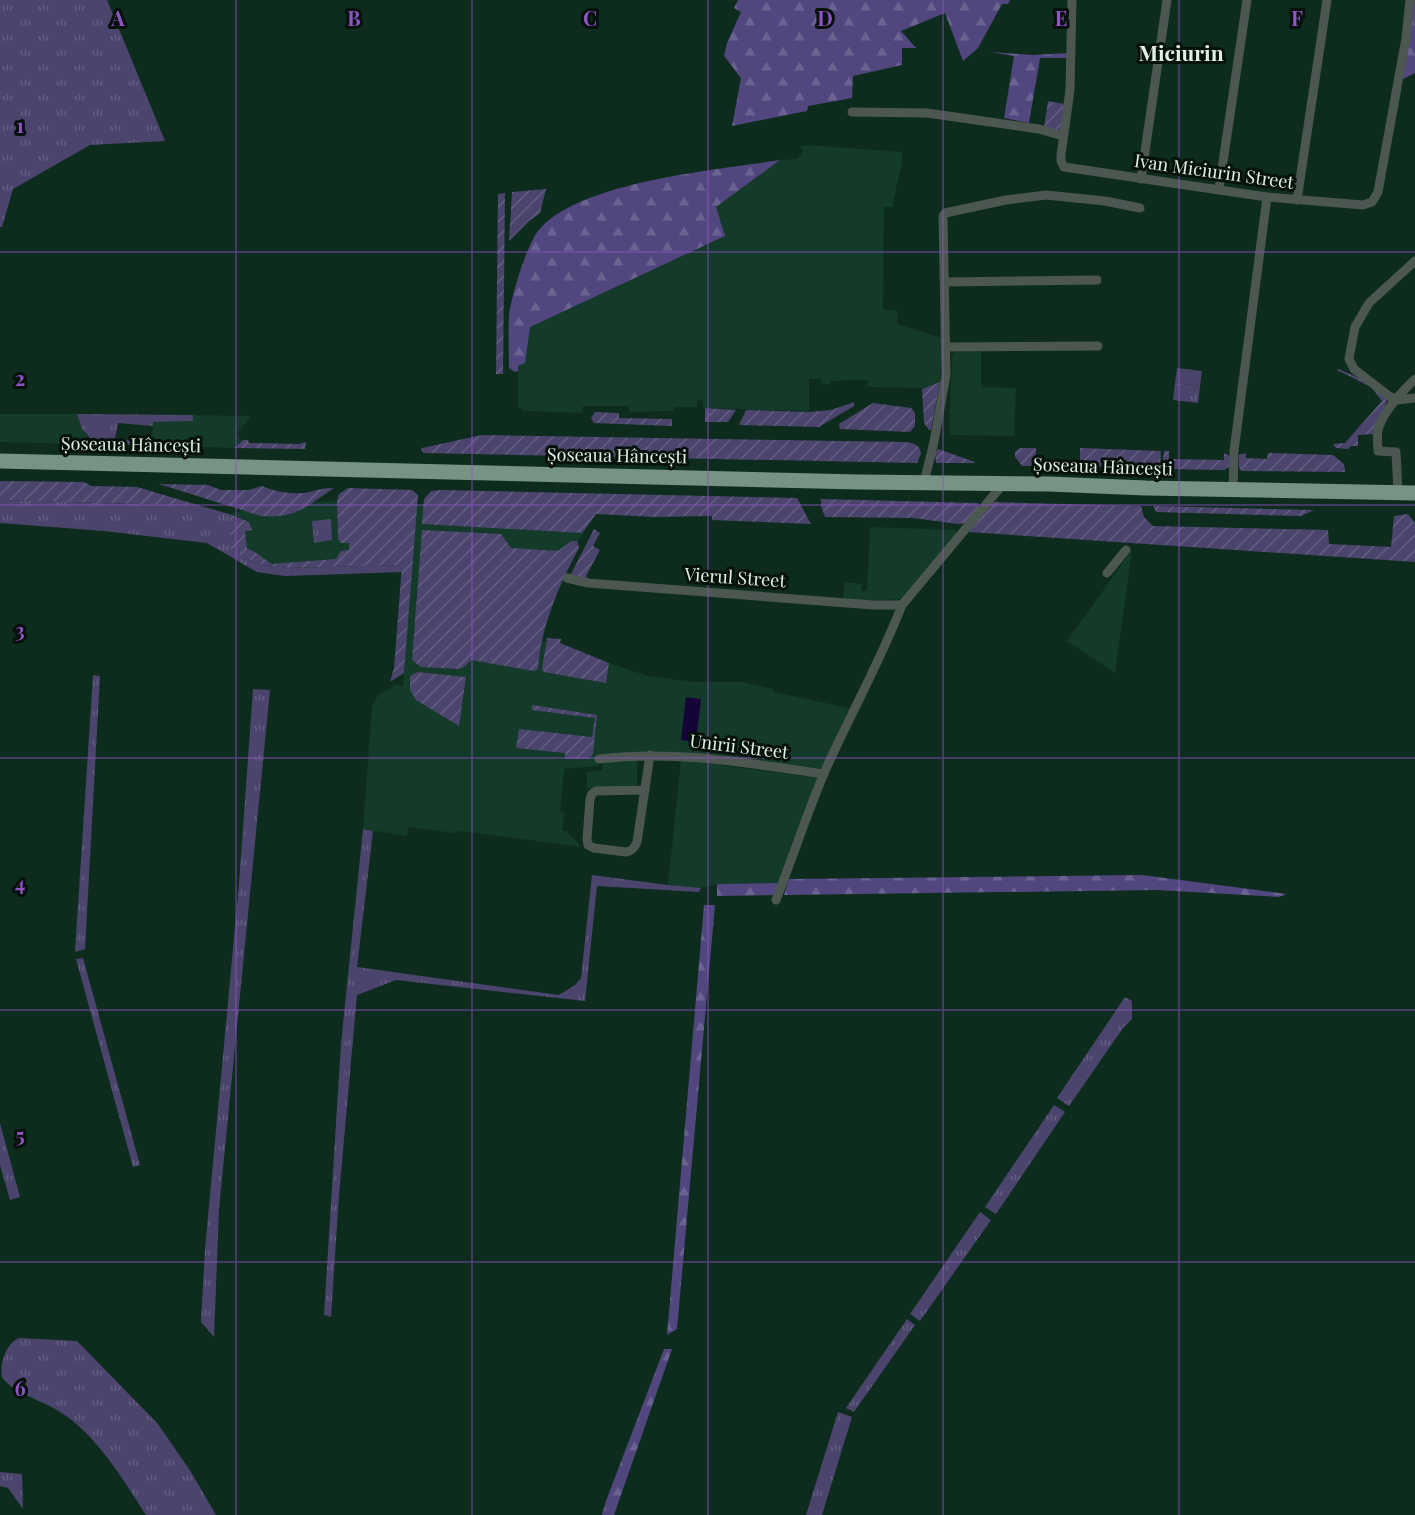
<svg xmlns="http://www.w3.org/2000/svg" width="1415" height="1515" viewBox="0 0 1415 1515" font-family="'Playfair Display',serif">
  <defs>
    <pattern id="grass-tufts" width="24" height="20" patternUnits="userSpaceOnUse" patternTransform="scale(1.5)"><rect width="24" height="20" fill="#4b446d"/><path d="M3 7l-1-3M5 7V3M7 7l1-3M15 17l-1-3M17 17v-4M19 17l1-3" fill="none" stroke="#645f82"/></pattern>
    <pattern id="forest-firs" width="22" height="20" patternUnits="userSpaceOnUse" patternTransform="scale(1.5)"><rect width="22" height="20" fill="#51477e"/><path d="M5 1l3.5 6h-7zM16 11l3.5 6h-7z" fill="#6a6290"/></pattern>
    <pattern id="garden-furrows" width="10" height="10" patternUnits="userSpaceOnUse" patternTransform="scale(1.5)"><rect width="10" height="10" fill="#4b446d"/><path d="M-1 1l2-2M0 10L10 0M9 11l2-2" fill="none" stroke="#645f82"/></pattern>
  </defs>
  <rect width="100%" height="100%" fill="#0e2c1e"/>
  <g fill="#143a2a">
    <path d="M806,145L902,152V162L892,207H884L883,309L898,311L897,324L942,338L940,382L923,388L867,387L868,380H842L841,381H830V384L821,385V379H809V411L703,408V401L701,400L697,401V407H675L673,411L629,412V406H583L582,413L523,411V408H518V366L525,363L529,327L724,237L716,207L780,160L797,159L803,152L800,147Z"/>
    <path d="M981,351V387L1016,388L1014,436L949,435L952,356L956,352Z"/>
    <path d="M0,414H77L82,430L91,439L115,442L119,445L0,442Z"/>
    <path d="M193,415L251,416L237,433L241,441L234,448L143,445L152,435L153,422L192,421Z"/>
    <path d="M337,501L338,539L354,540L355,566L258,564L231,550L229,514L255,508L305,507L313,502Z"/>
    <path d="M416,505L596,514L571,552L541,641L559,643L609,663L648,676L692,682H743L773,689V692L849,708L822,769L722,755L653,752L599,756L598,766L564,769L560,812L564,813L562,831H566L582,847L460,831L454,833L408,827L407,836L363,829L372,706L376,698L382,693L397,684L403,687Z"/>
    <path d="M870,527L956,530V534L901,599L867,601L843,598L845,582L862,584L861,591H867Z"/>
    <path d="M1132,550L1125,601L1115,673L1067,641Z"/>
    <path d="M637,758V785L587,789V772L602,770L603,763Z"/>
    <path d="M681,760L819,778L778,883L717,884L701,888L668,885Z"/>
  </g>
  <g fill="url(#grass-tufts)">
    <path d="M0,0H107L165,141L90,145L13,189L2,227H0Z"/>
    <path d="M1175,383L1200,386L1198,403L1173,400Z"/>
    <path d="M77,414L193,415V421L153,422V426L118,423L115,439L147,441L143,445H119L115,442L91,439L82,429Z"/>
    <path d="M0,500L201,506L229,514L232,550L258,564L289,568L402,565V572L285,576L257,572L207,543L104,531L0,523Z"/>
    <path d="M331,519L332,540L314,543L312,521Z"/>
    <path d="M93,675L100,676L85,949L75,952Z"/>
    <path d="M253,689L270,690L219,1209L214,1337L201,1322L205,1249L239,884Z"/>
    <path d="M363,829L373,831L357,967L559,995L575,985L581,978L592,875L668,885L701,888L699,892L597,886L585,1001L396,980L357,995L339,1195L331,1317L324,1315L341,1044Z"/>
    <path d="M83,958L140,1165L133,1167L76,959Z"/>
    <path d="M1125,997L1132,1001V1019L1123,1028L1069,1106L1057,1098Z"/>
    <path d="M1054,1105L1065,1112L996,1214L985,1207Z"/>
    <path d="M0,1123L20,1197L10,1200L0,1165Z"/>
    <path d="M980,1212L991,1220L920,1321L910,1314Z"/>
    <path d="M907,1319L915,1325L854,1412L846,1408Z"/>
    <path d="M19,1338L77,1341L158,1424L191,1472L216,1515H146C123,1479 95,1432 57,1410C44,1402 9,1390 2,1377C0,1362 6,1344 19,1338Z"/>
    <path d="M838,1412L852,1417L822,1515H806Z"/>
    <path d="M0,1472L22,1474L23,1509L8,1488L0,1486Z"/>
  </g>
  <g fill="url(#forest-firs)">
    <path d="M738,0H1010L1008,4H1002L978,48L963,61L945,13L901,31L916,48H902V65L853,76L852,98L808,106L807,111L732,126L741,78L724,56L727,43L741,12L734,8Z"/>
    <path d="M1413,0H1415V73L1401,80Z"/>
    <path d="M990,52L1033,55L1069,53V58H1040L1029,123L1004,118L1014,56Z"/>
    <path d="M780,160L716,207L725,236L530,327L525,363L518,366V371L515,372L509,368C509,351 508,334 509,317C510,299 527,245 538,231C578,181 718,170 780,160Z"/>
    <path d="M1142,875L1287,894L1279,897L1157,890L784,895L789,879Z"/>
    <path d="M778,883L774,895L717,896V884Z"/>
    <path d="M704,905H715L677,1329L667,1335Z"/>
    <path d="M664,1349H672L614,1515H602L606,1501Z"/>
  </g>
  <g fill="url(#garden-furrows)">
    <path d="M1048,101L1064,104L1061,131L1044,127Z"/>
    <path d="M546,189L540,213L529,221L509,241L512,192Z"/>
    <path d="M505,193L503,374H496L498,194Z"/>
    <path d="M1338,369C1355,376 1376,384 1387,401L1374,434L1358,435V446H1351L1348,449L1336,448L1333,444L1345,443L1382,401L1371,387L1337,370Z"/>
    <path d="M940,382L931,430H929L924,423L922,389Z"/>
    <path d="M854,402V406L819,427L739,425L746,410L809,412L831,410Z"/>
    <path d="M873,403L911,408L915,413V426L910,432L840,429L839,424Z"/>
    <path d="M705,408L736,410L728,422H705Z"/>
    <path d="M595,412L619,413V418L672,419V426L594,423L591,418Z"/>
    <path d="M482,435L905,442C914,443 920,445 921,454L917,463L423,453L421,450L422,448Z"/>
    <path d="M243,440H248L249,443L299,444L306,442L305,449L234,448Z"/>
    <path d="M1020,448H1036L1035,464L1053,465V466H1022L1015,457V452Z"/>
    <path d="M1080,448L1161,451L1160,468L1061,466V465H1080Z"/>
    <path d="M938,449L975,462V463H936L935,453Z"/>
    <path d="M1164,451H1169V459L1224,460V453L1230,456V466L1224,470L1162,469Z"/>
    <path d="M1246,453V458L1267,459L1268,453L1333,455L1344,464L1345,472L1242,471L1239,468V455Z"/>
    <path d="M0,481L84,482L91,486L137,487L201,506L0,500Z"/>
    <path d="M159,484L208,485L221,490H249L262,486C275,492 295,495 310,492C320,489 323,488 334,488C307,506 296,519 261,516Z"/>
    <path d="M348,488L412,490L418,495L404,673L390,682L394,668L402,565L289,568L258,564L231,550L229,514L249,522L252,530L245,531L247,549C256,550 264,560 272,564L336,559L341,551L349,550V543H341L338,539L337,501L339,494Z"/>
    <path d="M440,490L797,498L811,524L712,520V516L654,517L596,514L582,533L422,524L424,499L431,491Z"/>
    <path d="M821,499L979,503L978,509L967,523L958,524L913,518L825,517L821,506Z"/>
    <path d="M992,502L1141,506L1144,517L1153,526L1328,530L1329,544L1391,547L1394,516L1408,514L1415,523V562L969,532Z"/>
    <path d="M1153,506L1314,510L1301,516L1156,512Z"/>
    <path d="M594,529L600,533L593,546L600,550L586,576L588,579L570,576Z"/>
    <path d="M422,530L501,534L511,548L558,551L571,541H577L579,548C559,585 541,626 538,669L534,671L471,660L464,667L459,669L421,667L412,660Z"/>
    <path d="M547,638L561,639L560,643L609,663L606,683L544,672L542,669Z"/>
    <path d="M417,672L466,677L459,726L416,700L410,690V676Z"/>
    <path d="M532,705L597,715L593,754L589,759H565V753L516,748L519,729L592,737L595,718L532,710Z"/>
  </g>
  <path fill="#4b446d" d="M1177,368L1202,371L1200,386L1175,383Z"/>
  <path fill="#150437" d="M686,697L701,699L696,742L681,740Z"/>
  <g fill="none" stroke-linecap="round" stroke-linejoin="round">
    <g stroke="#4b5750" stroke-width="9">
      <path d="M1072,0L1070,90L1061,155V161L1064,167L1267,197L1363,205L1372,202L1378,192L1406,38L1410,0"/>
      <path d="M852,112L927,113L1039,129L1063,136"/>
      <path d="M1141,179L1167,0"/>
      <path d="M1219,189L1247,0"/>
      <path d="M1297,200L1327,0"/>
      <path d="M1415,261L1369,303L1355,327L1349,359L1354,369L1389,396L1396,400L1415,398"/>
      <path d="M945,282L1097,280"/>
      <path d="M947,347L1098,346"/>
      <path d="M924,482L934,442L946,375L943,216L945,213L1006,200L1046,195L1105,201L1140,208"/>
      <path d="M1233,489L1234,451L1267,197"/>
      <path d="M1398,492L1396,452L1378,451C1378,444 1376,434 1379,427C1383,412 1404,389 1415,379"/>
      <path d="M1107,573L1126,550"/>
      <path d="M567,578L588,583L873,605H902L1003,484"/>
      <path d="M599,759C678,750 746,763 824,774"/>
      <path d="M645,790L596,791L592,794L590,799L587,839L588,845L594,848L626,852C632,851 634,848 637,842L650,755"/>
      <path d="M776,900C793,857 807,813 825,771C850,715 880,662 902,605"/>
    </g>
    <path stroke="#769384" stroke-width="15" d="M0,461L859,482L1049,484L1146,488L1415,493"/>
  </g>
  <path fill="none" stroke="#8f53c7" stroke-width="1.5" stroke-opacity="0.55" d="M236,0V1515M472,0V1515M708,0V1515M943,0V1515M1179,0V1515M0,252H1415M0,505H1415M0,758H1415M0,1010H1415M0,1262H1415"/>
  <g text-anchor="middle" stroke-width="6" stroke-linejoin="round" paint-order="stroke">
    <g font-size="18" fill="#deefe6" stroke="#06110b">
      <text transform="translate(1214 172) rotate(8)" y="6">Ivan Miciurin Street</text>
      <text transform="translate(131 445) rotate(1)" y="6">Șoseaua Hâncești</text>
      <text transform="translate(617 456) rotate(1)" y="6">Șoseaua Hâncești</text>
      <text transform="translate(1103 467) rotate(2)" y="6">Șoseaua Hâncești</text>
      <text transform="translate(735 578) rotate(4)" y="6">Vierul Street</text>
      <text transform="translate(739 747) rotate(7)" y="6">Unirii Street</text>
    </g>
    <g font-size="21" font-weight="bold" fill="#deefe6" stroke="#06110b">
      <text x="1181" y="61">Miciurin</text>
    </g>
  </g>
  <g font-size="20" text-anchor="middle" font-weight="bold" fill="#8f53c7" stroke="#06110b" stroke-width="6" stroke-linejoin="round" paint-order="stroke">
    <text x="118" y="26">A</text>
    <text x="354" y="26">B</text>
    <text x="590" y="26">C</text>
    <text x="825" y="26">D</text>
    <text x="1061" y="26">E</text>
    <text x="1297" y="26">F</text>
    <text x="20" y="133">1</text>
    <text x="20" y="386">2</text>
    <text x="20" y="638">3</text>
    <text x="20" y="891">4</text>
    <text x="20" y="1143">5</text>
    <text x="20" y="1396">6</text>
  </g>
</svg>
